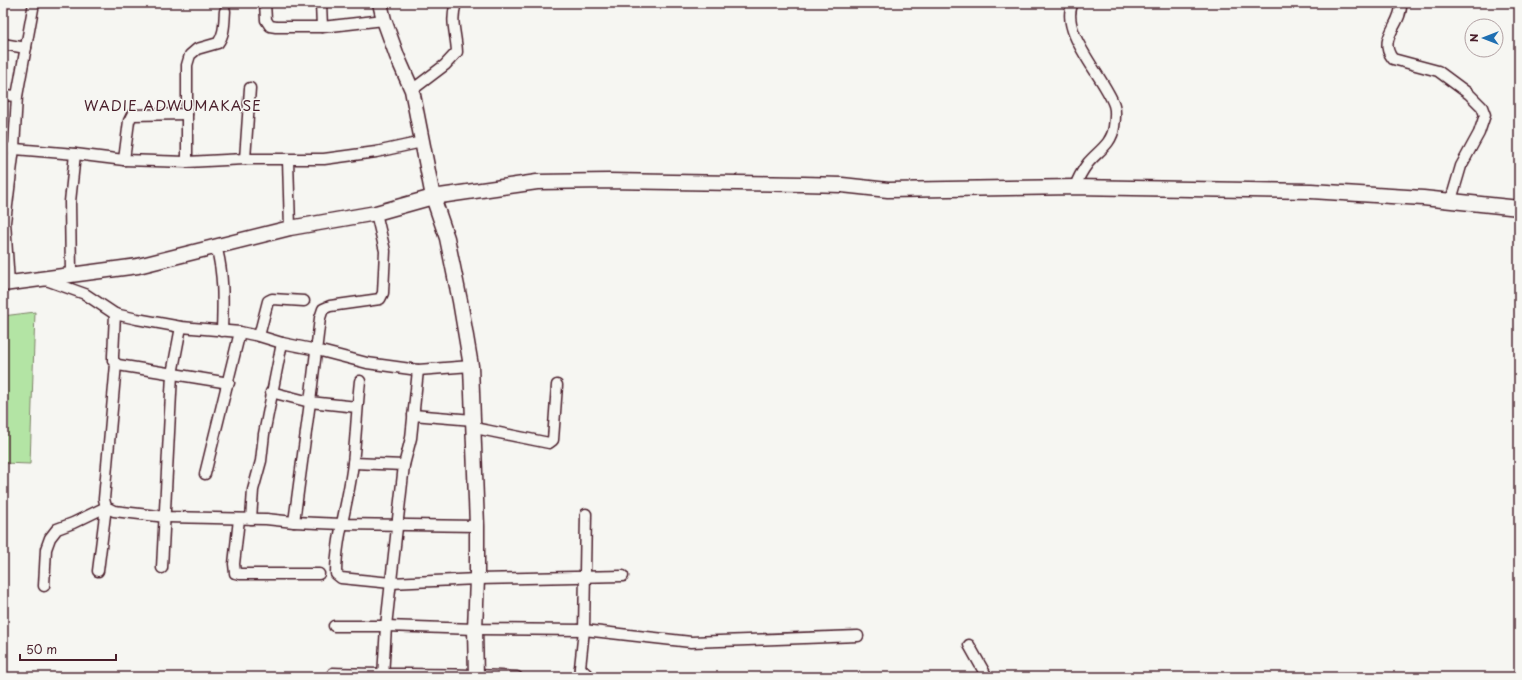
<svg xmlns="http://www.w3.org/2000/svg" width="1522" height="680" viewBox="0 0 1522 680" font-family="'Playpen Sans',sans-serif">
  <rect width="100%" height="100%" fill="#f6f6f2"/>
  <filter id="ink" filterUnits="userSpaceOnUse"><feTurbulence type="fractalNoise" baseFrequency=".025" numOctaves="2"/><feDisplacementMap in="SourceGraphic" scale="8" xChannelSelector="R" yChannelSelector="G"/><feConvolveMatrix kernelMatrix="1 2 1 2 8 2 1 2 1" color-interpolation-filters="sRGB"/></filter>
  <g filter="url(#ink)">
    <path fill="#b3e4a4" stroke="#7e8268" d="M35,312L30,464L3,463V316Z"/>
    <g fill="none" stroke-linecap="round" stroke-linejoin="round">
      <g stroke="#4a1f2b" stroke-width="13">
        <g id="street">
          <path d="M265,3L266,20L270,26L276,27H322L384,20"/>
          <path d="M321,3L322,27"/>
          <path d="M1073,3C1058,31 1105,78 1114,105C1116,111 1115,120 1114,127C1112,144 1098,151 1088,163C1082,171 1078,178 1075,187"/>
          <path d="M1401,3C1403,24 1376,39 1393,59L1438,71L1469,94L1482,107L1485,115L1479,133L1461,166L1451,200"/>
          <path d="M3,44L26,48"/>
          <path d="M412,90L445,65L457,52C456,32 450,22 456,3"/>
          <path d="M3,95L17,96"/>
          <path d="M3,148L75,154L124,160L187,162L245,159H324L376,152L422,142"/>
          <path d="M245,159L250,88"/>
          <path d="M124,160L129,121L132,115L187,114"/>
          <path d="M288,160L290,228"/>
          <path d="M187,162V65L190,55L197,49L218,43C225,34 224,22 225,11"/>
          <path d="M216,246C224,274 223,302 222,331"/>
          <path d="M71,274L70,202L75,154"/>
          <path d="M46,280L85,294L115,314L137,319L181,327L240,332L259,336L282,343L317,350L367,363L418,370L471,366"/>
          <path d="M9,283L5,222L14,148L17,96L34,3"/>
          <path d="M115,314L113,356V361L118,365L229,383"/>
          <path d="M259,336L268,301L272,299L304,301"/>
          <path d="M116,364L104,499L106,507L114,511L166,517L266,519L294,522L342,524L477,526"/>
          <path d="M360,381C357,408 356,436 353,463C349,500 336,537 336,574L341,578L391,583L477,579L623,576"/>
          <path d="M271,392L310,402L357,407"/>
          <path d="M413,415L473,420"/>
          <path d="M475,428L549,443L553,440L557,385"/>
          <path d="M353,463L404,465"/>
          <path d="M205,474L240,332"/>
          <path d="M239,519L234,564L235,573L240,574H319"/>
          <path d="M251,519L253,490L261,461L264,434L282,343"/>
          <path d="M294,522L310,402L320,318L323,309L330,306L380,299L383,293L385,251L376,213"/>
          <path d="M162,568L172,374L181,327"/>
          <path d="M98,571L106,507"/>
          <path d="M44,586L46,549L50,538L57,529L73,523L106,507"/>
          <path d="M334,626H386L475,629L584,630L691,642L858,636"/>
          <path d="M969,645L987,677"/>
          <path d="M580,668L590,677"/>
          <path d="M333,673C394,675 455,673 517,677"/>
          <path d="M383,677L386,626L404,465L411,438L418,370"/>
          <path d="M579,677L584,630L586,514"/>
        </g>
      </g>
      <g stroke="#4a1f2b" stroke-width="17">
        <g id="secondary">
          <path d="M380,3L384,20L397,56L412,90L433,197L447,238L460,301L471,366L477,526V579L475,629L476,677"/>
          <path d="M3,284L138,266L290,228L376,213L433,197L537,182L608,181L803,184L842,185L888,190L1075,187L1311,191L1423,198L1519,208"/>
        </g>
      </g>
      <use href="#street" stroke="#f6f6f2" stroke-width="10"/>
      <use href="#secondary" stroke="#f6f6f2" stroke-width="14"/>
    </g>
  </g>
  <g text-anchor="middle" stroke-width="3" stroke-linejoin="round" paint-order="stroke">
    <g font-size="14" letter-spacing="1" fill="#4a1f2b" stroke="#f6f6f2">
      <text x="173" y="111">WADIE ADWUMAKASE</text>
    </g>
  </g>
  <rect width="1522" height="680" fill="none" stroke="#f6f6f2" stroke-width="16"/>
  <rect x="8" y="8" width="1506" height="664" fill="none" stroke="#4a1f2b" stroke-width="1.5" filter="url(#ink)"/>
  <g transform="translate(1484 38) rotate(270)"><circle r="19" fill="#f6f6f2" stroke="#b1a0a2"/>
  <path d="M0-3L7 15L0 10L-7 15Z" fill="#1f6fb2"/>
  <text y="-6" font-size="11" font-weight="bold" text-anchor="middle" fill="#4a1f2b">N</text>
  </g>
  <path d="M20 654v6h96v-6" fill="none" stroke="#4a1f2b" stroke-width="2"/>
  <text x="26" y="654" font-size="12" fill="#4a1f2b" stroke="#f6f6f2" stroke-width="3" paint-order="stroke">50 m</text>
</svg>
